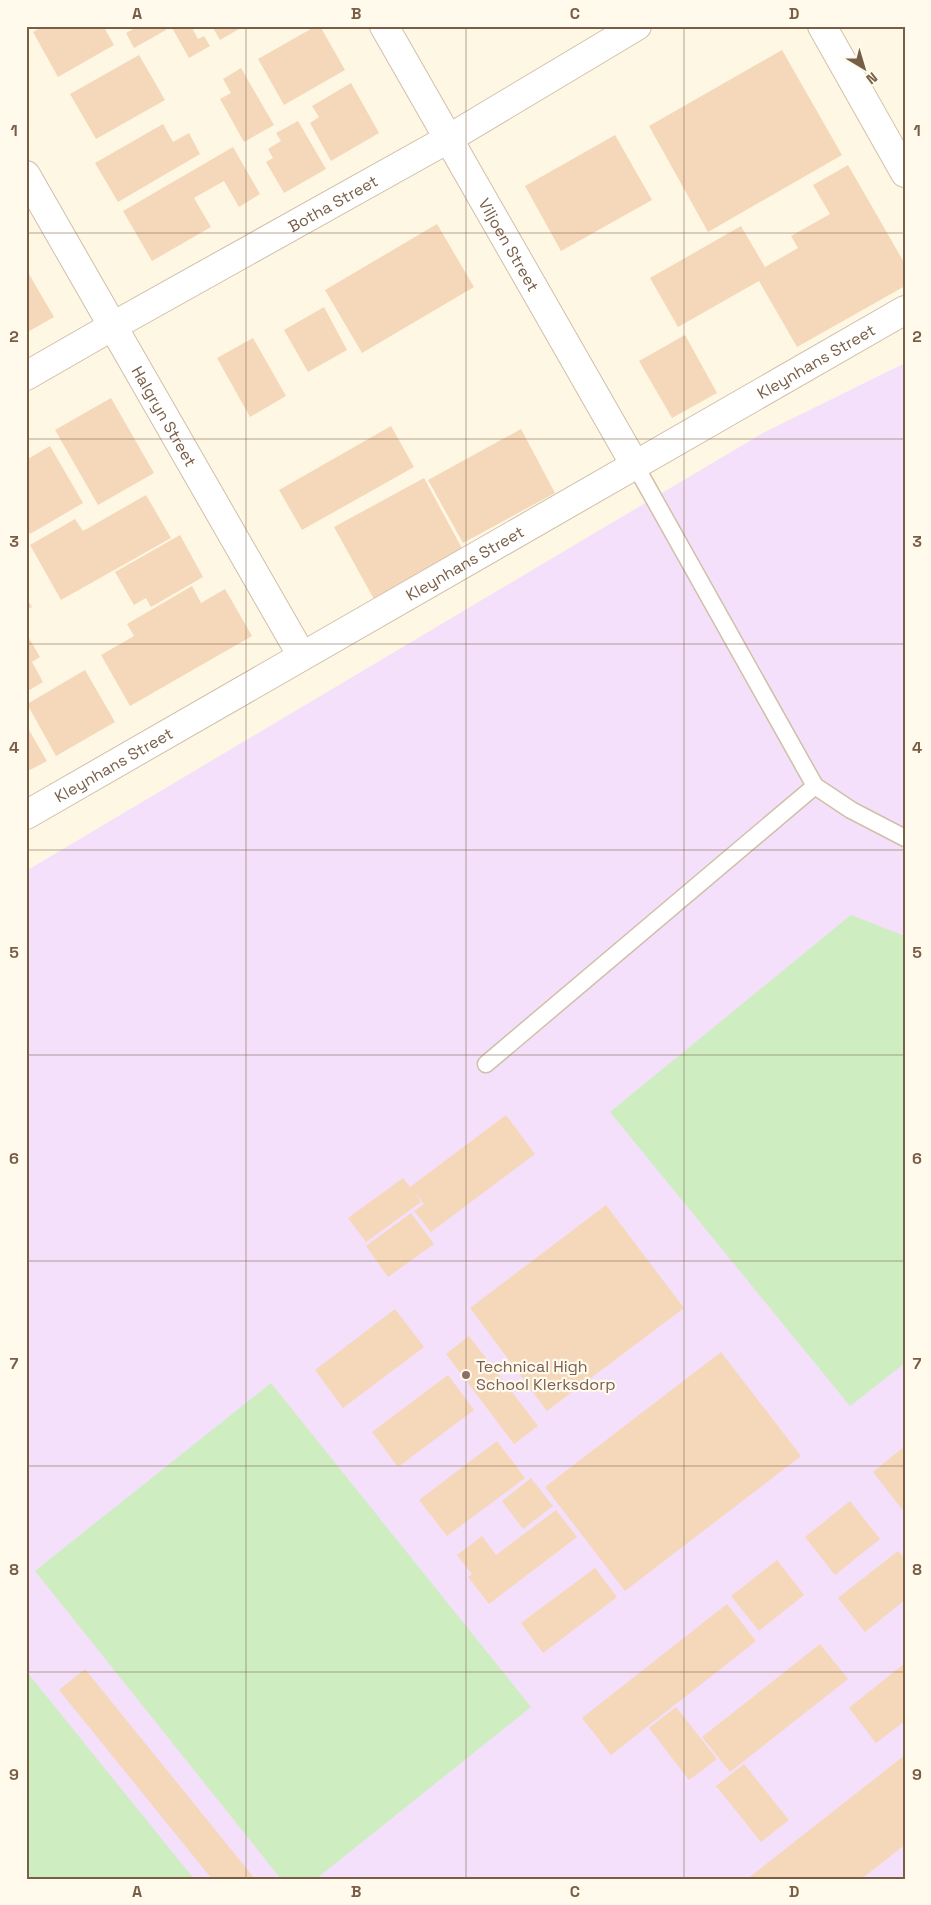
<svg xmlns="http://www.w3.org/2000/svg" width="931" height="1905" viewBox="0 0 931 1905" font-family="'Space Grotesk',sans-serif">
  <rect width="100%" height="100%" fill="#fef7e4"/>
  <path fill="#f4e0fa" d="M905,363V1879H26V871L763,433Z"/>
  <g fill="#ceedc1">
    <path d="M851,915L905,936V1363L850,1406L610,1112Z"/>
    <path d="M271,1383L531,1707L316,1879H281L35,1571Z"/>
    <path d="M26,1671L194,1879H26Z"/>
  </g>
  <g fill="#f5d8b9">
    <path d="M43,26H110L105,29L114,45L58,77L33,32Z"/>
    <path d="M134,26H164L166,30L134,48L126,33L135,28Z"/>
    <path d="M171,26H191L198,39L204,36L210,46L189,58Z"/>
    <path d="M212,26H244L220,40Z"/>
    <path d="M316,26H320L345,70L284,105L258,59Z"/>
    <path d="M782,50L842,155L708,232L649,126Z"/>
    <path d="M139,55L165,100L96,139L70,94Z"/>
    <path d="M241,68L274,125L244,142L220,99L231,93L223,79Z"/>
    <path d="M351,83L379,133L331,161L310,123L319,117L312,106Z"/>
    <path d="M298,121L326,169L284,193L266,162L273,158L268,149L281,141L276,133Z"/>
    <path d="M163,124L173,142L189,133L200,154L118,202L95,163Z"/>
    <path d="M615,135L652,200L561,251L525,186Z"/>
    <path d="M233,147L260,194L239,207L224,181L194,198L211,227L152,261L123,211Z"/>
    <path d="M848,165L905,264V286L797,347L759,281L678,327L650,278L741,226L765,267L798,248L791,236L830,214L813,185Z"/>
    <path d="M437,224L474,287L362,353L325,290Z"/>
    <path d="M26,269L54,317L26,333Z"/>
    <path d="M324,307L347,350L308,372L284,330Z"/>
    <path d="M685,335L717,393L672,418L639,361Z"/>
    <path d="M253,338L286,396L250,417L217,358Z"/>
    <path d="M111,398L154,473L98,505L55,430Z"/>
    <path d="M391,426L414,467L302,530L279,490Z"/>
    <path d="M521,429L555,493L463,543L428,480Z"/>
    <path d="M50,446L83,503L30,534L26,528V460Z"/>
    <path d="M424,478L464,552L375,601L334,527Z"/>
    <path d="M146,495L171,538L61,600L30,545L75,519L83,531Z"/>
    <path d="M180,535L203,577L151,607L146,598L134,605L115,572Z"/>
    <path d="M192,586L201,603L225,589L252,636L130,706L101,655L134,636L127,624Z"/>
    <path d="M26,597L32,607L26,610Z"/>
    <path d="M26,633L40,657L32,662L43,682L26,692Z"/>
    <path d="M85,670L115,722L56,756L27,704Z"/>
    <path d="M26,725L47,761L26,772Z"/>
    <path d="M506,1115L535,1154L431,1232L414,1211L424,1204L414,1191L421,1202L366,1242L348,1218L403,1178L410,1187Z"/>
    <path d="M606,1205L684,1308L547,1411L470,1308Z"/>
    <path d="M411,1213L434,1244L388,1277L366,1246Z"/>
    <path d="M395,1309L424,1347L343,1408L315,1370Z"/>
    <path d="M469,1336L538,1426L514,1444L446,1354Z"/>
    <path d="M721,1352L801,1456L625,1591L545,1487Z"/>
    <path d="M448,1375L474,1410L398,1467L372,1432Z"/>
    <path d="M497,1441L525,1478L447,1536L419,1500Z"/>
    <path d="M905,1446V1513L873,1472Z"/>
    <path d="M531,1478L553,1506L523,1529L502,1501Z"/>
    <path d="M850,1501L880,1539L835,1575L805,1537Z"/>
    <path d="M556,1510L577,1537L489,1604L468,1577L472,1574L457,1555L482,1536L496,1555Z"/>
    <path d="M898,1551L905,1559V1600L865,1632L838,1598Z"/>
    <path d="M777,1560L804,1595L759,1631L731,1596Z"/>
    <path d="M595,1568L617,1597L543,1653L521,1623Z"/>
    <path d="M727,1604L756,1641L611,1755L582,1718Z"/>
    <path d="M820,1644L848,1679L730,1772L702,1737Z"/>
    <path d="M905,1663V1721L876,1743L849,1708Z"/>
    <path d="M85,1669L255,1879H212L59,1690Z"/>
    <path d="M676,1707L717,1759L689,1780L649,1728Z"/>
    <path d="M905,1755V1845L861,1879H747Z"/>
    <path d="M744,1764L789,1820L761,1842L716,1786Z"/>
  </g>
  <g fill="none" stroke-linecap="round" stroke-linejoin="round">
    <g stroke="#d0bfa9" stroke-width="19">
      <g id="lane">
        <path d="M635,465L815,786L851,810L905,838"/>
        <path d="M486,1064L815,786"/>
      </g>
    </g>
    <g stroke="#d0bfa9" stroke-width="30">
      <g id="street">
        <path id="s1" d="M384,26L635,465"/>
        <path id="s2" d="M26,175L302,656"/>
        <path id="s3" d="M26,376L113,326L448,139L637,26"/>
        <path id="s4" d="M26,815L905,310"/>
      </g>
    </g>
    <g stroke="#d4c0a6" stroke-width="30">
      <path id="secondary" d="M822,26L905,173"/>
    </g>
    <use href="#lane" stroke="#fff" stroke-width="16"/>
    <use href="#street" stroke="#fff" stroke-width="28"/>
    <use href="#secondary" stroke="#fff" stroke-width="28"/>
  </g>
  <path fill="none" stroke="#785e47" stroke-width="1" stroke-opacity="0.55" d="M246,26V1879M466,26V1879M684,26V1879M26,233H905M26,439H905M26,644H905M26,850H905M26,1055H905M26,1261H905M26,1466H905M26,1672H905"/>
  <circle fill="#8d6e63" stroke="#fffaeb" stroke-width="2" cx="466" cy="1375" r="5"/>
  <g text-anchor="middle" stroke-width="4.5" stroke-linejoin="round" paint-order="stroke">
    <g font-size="16" fill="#785e47" stroke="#fffaeb">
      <text dy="6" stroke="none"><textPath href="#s3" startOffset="352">Botha Street</textPath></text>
      <text dy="6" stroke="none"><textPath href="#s1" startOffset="252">Viljoen Street</textPath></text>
      <text dy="6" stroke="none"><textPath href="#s4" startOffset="911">Kleynhans Street</textPath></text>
      <text dy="6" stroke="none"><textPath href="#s2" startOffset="278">Halgryn Street</textPath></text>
      <text dy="6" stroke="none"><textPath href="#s4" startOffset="506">Kleynhans Street</textPath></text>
      <text dy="6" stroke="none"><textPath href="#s4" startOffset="101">Kleynhans Street</textPath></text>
    </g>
    <g font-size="16" fill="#785e54" stroke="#fffaeb" text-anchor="start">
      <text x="476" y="1372">Technical High<tspan x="476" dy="18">School Klerksdorp</tspan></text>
    </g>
  </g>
  <rect width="931" height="1905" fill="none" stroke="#fffaeb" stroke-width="55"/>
  <g transform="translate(864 68) rotate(142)" stroke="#fffaeb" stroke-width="4" paint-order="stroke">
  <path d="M0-4L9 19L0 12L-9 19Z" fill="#785e47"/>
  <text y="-8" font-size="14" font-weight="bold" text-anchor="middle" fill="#785e47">N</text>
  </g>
  <rect x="28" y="28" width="876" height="1850" fill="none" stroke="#785e47" stroke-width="2"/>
  <g font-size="16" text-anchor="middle" font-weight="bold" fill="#785e47">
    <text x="137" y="19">A</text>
    <text x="356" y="19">B</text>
    <text x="575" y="19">C</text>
    <text x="794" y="19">D</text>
    <text x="14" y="136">1</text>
    <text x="917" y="136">1</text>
    <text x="14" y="342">2</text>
    <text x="917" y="342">2</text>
    <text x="14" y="547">3</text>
    <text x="917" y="547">3</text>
    <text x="14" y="753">4</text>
    <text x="917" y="753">4</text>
    <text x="14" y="958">5</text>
    <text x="917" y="958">5</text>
    <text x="14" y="1164">6</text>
    <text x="917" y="1164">6</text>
    <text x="14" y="1369">7</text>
    <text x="917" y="1369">7</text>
    <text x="14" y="1575">8</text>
    <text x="917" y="1575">8</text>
    <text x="14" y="1780">9</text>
    <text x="917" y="1780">9</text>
    <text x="137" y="1897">A</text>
    <text x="356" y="1897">B</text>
    <text x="575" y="1897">C</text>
    <text x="794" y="1897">D</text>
  </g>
</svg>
